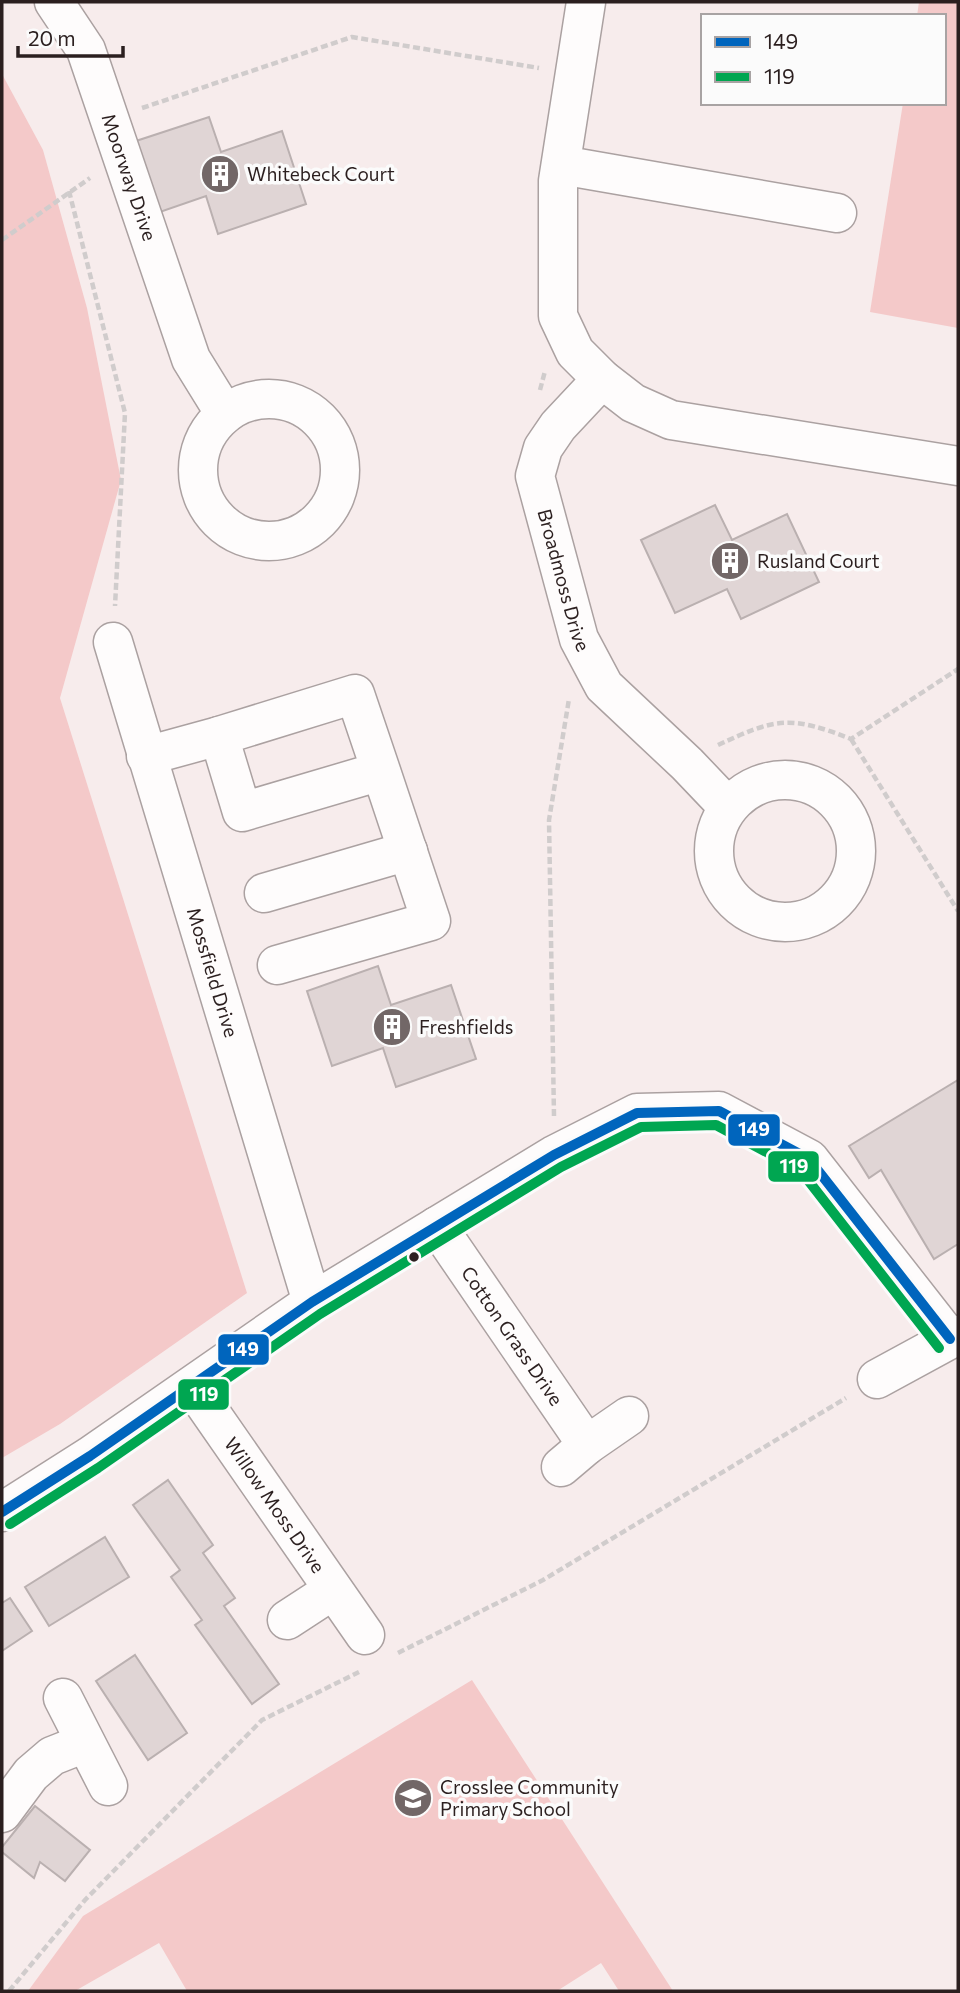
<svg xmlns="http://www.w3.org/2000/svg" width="960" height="1993" viewBox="0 0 960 1993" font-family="Commissioner,sans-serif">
  <rect width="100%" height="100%" fill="#f7ecec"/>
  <g fill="#f4c9c9">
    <path d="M919,2H958V328L870,312L903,103H944V16H917Z"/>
    <path d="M2,74L43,150L87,308L121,480L60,698L247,1293L60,1424L2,1458Z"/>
    <path d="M472,1680L673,1991H619L601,1963L557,1991H187L159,1943L75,1991H28L83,1916Z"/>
  </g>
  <g fill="#e0d5d5" stroke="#bab0b0" stroke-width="2">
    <path d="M209,117L221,152L282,131L306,204L218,234L206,196L157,213L133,142Z"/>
    <path d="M715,505L732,540L787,514L819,582L741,619L727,589L675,613L641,540Z"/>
    <path d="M378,966L391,1005L451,985L476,1059L396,1087L383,1048L332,1066L307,991Z"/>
    <path d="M958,1080V1244L934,1259L881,1170L869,1178L849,1146Z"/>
    <path d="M168,1480L213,1545L203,1553L235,1598L224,1606L279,1684L252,1704L195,1625L202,1620L171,1577L180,1570L133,1505Z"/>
    <path d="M105,1537L129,1577L49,1626L25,1587Z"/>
    <path d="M10,1598L32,1631L2,1651V1603Z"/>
    <path d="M135,1655L187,1733L148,1760L96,1681Z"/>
    <path d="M35,1806L90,1850L65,1881L40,1862L34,1878L2,1852V1847Z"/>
  </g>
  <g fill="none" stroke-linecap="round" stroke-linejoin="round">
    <g stroke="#aba1a1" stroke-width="41">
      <g id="minor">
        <path id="s1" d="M54,2L86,50L191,359L225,414"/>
        <path d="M586,2L558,181V316L575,352L602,379L633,403L671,420L958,466"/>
        <path d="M561,165L837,213"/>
        <path id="s2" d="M602,379L558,426L543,448L535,476L579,639L604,686L687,764L728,807"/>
        <circle cx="269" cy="470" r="71"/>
        <path id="s3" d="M113,642L312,1302"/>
        <path d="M146,756L219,736"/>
        <circle cx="785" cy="851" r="71"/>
        <path d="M264,893L408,851"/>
        <path d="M277,965L431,921L381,771L242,812L219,736L355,694L381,771"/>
        <path id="s4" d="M437,1226L587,1445"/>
        <path d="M877,1379L958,1335"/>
        <path id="s5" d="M192,1386L365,1635"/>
        <path d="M561,1467L587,1445L629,1416"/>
        <path d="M2,1512L90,1456L312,1302L554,1155L637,1113L719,1111L809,1159L950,1339"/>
        <path d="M287,1620L333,1590"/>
        <path d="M63,1698L108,1786"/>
        <path d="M2,1813L31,1774L52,1756L85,1743"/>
      </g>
    </g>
    <g stroke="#d0cccc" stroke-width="4.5" stroke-dasharray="7 3.5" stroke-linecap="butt">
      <path d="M142,108L352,37L539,68"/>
      <path d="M69,191L125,413L115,606"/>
      <path d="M2,240L90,178"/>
      <path d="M540,390L545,371"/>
      <path d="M851,739L958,911"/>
      <path d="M718,745C776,718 790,715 851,739L958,669"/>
      <path d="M554,1116L549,820L569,699"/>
      <path d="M398,1653L543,1580L846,1398"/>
      <path d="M9,1991L85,1900L262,1720L359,1672"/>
    </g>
    <use href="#minor" stroke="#fefcfc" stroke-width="38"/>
    <g stroke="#fbfbfb" stroke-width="16">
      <path id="bus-1" d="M2,1512L90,1456L312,1302L554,1155L637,1113L719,1111L809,1159L950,1339"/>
    </g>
    <g stroke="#fbfbfb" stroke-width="16">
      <path id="bus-2" d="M10,1524L98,1468L320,1314L561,1167L641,1127L716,1125L800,1170L939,1348"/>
    </g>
    <use href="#bus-1" stroke="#0065bd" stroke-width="10"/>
    <use href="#bus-2" stroke="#00a651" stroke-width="10"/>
  </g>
  <defs>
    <g id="building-disc" transform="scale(2.0125)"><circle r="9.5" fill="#726767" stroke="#fbfbfb"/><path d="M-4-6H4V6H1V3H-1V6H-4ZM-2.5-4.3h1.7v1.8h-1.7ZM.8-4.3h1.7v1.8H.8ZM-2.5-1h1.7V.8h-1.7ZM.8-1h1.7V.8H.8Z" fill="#fff"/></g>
    <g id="school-disc" transform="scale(2.0125)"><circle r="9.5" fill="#726767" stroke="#fbfbfb"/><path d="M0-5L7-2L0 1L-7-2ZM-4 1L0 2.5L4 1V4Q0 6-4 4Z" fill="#fff"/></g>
  </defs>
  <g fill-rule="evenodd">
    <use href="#building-disc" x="220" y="174"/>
    <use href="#building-disc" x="730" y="561"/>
    <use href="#building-disc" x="392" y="1027"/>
    <use href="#school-disc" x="413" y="1798"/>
  </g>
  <circle fill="#2b1f1f" stroke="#fbfbfb" stroke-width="2.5" cx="414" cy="1257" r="6"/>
  <g text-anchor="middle" stroke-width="7" stroke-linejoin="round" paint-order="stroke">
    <g font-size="19" fill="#2b1f1f" stroke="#fbfbfb" text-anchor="start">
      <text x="247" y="181">Whitebeck Court</text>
      <text x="757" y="568">Rusland Court</text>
      <text x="419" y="1034">Freshfields</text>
      <text x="440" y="1794">Crosslee Community<tspan x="440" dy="22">Primary School</tspan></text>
    </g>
    <g font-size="19" fill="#2b1f1f" stroke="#fbfbfb">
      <text dy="7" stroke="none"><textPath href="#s1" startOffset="192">Moorway Drive</textPath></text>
      <text dy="7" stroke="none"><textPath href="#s2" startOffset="228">Broadmoss Drive</textPath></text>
      <text dy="7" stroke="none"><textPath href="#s3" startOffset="345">Mossfield Drive</textPath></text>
      <text dy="7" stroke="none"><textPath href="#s4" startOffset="133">Cotton Grass Drive</textPath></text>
      <text dy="7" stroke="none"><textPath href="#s5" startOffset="145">Willow Moss Drive</textPath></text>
    </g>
  </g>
  <g stroke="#fbfbfb" stroke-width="2.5">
    <rect x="727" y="1113" width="54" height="34" rx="7" fill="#0065bd"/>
    <rect x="767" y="1150" width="53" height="33" rx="7" fill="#00a651"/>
    <rect x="217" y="1333" width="53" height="33" rx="7" fill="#0065bd"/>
    <rect x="177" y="1378" width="53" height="33" rx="7" fill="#00a651"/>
  </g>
  <g font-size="19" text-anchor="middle" font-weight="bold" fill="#fff">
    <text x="754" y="1136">149</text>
    <text x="794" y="1173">119</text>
    <text x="243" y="1356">149</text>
    <text x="204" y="1401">119</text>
  </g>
  <rect width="960" height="1993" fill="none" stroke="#2b1f1f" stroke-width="7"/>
  <rect x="701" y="14" width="245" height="91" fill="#fbfbfb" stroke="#a8a3a3" stroke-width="2"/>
  <rect x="715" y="37" width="35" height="10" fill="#0065bd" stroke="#a8a3a3" stroke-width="2"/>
  <text x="764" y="49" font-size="21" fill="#2b1f1f">149</text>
  <rect x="715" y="72" width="35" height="10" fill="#00a651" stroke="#a8a3a3" stroke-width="2"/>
  <text x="764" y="84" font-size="21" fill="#2b1f1f">119</text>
  <path d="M18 46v10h105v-10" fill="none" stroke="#2b1f1f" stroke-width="3.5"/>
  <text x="28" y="46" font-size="21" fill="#2b1f1f" stroke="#fbfbfb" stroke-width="5" paint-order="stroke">20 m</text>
</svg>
